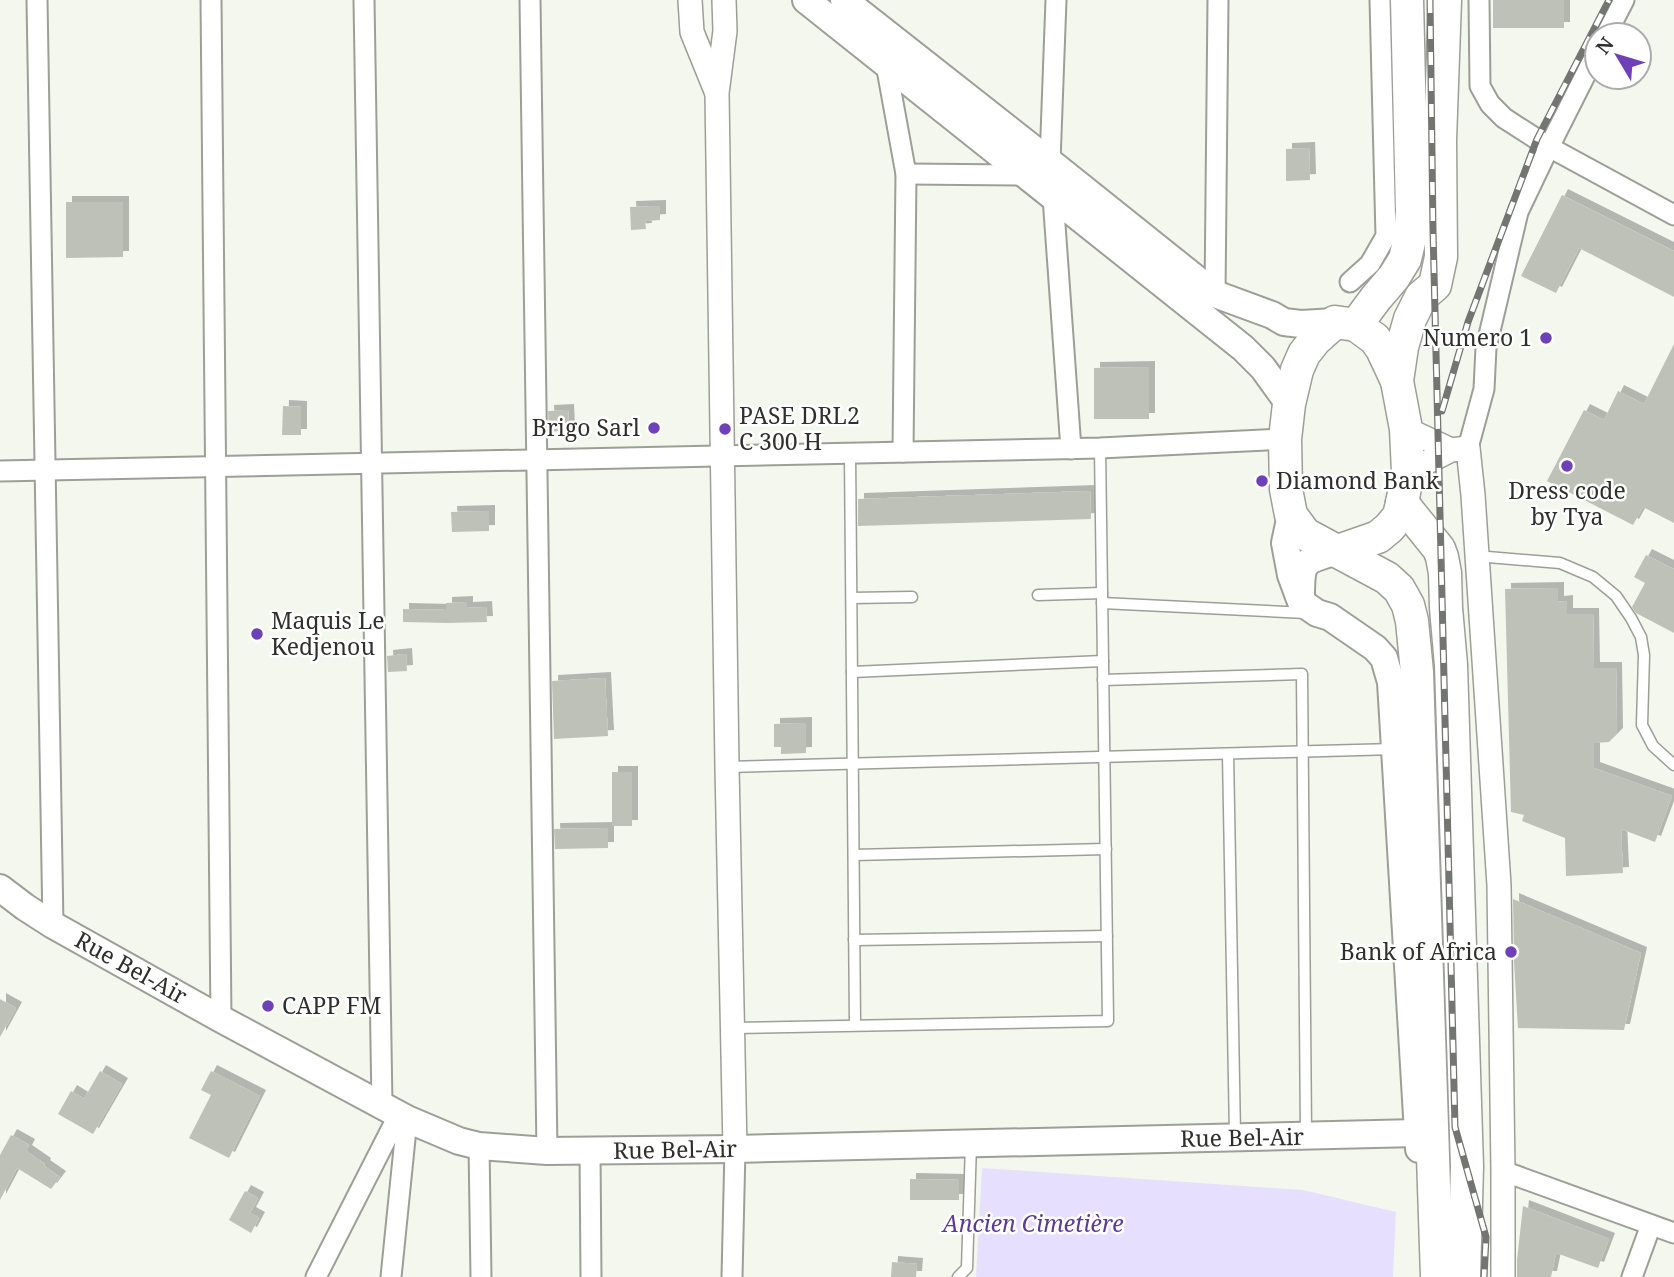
<svg xmlns="http://www.w3.org/2000/svg" width="1674" height="1277" viewBox="0 0 1674 1277" font-family="'Noto Serif',serif">
  <defs>
    <filter id="shadow"><feDropShadow dx="6" dy="-6" stdDeviation="0" flood-color="#0004"/></filter>
  </defs>
  <rect width="100%" height="100%" fill="#f4f7ee"/>
  <path fill="#e7dffe" d="M982,1168L1303,1190L1396,1212L1393,1277H976Z"/>
  <g fill="#bec1b8" filter="url(#shadow)">
    <rect x="1493" y="0" width="71" height="28"/>
    <path d="M1309,148L1310,180L1286,181V149Z"/>
    <path d="M1562,195L1674,251V297L1579,248L1556,293L1521,276Z"/>
    <path d="M66,202H123V257L66,258Z"/>
    <path d="M660,206V220L645,221L646,229L631,230L630,207Z"/>
    <path d="M1674,344V523L1643,507L1633,525L1547,481L1584,410L1604,420L1618,391L1644,404Z"/>
    <path d="M1149,367V419H1094V368Z"/>
    <path d="M283,406L301,407V435H282Z"/>
    <path d="M568,410L569,430L549,432L548,411Z"/>
    <path d="M1090,491L1091,519L858,526V499Z"/>
    <path d="M489,511V531L452,532L451,512Z"/>
    <path d="M1646,555L1674,569V633L1636,613L1632,607L1645,583L1634,577Z"/>
    <path d="M1558,588V602L1567,601V614H1593L1594,668H1616L1617,734L1609,742L1594,743V768L1672,796L1655,842L1621,829L1623,873L1566,876L1565,838L1522,821L1524,815L1511,812L1505,589Z"/>
    <path d="M467,602V608L486,607L487,622L448,623L403,622V609L446,610V603Z"/>
    <path d="M406,654L407,671L388,672L387,656Z"/>
    <path d="M605,678L608,736L554,739L552,681Z"/>
    <path d="M806,723V753L781,754V747H774V724Z"/>
    <rect x="612" y="772" width="20" height="54"/>
    <path d="M608,828V848L555,849L554,829Z"/>
    <path d="M1513,899L1641,953L1624,1030L1518,1028L1514,962Z"/>
    <path d="M0,999L16,1008L0,1037Z"/>
    <path d="M100,1071L122,1084L93,1134L58,1114L71,1091L84,1099Z"/>
    <path d="M211,1071L260,1096L229,1158L189,1138L211,1095L201,1090Z"/>
    <path d="M11,1135L29,1145L26,1151L45,1164L44,1166L60,1177L51,1189L17,1168L0,1200V1155Z"/>
    <path d="M910,1179L959,1180V1200H910Z"/>
    <path d="M245,1191L258,1198L250,1213L259,1218L251,1233L229,1220Z"/>
    <path d="M1523,1206L1609,1239L1598,1268L1556,1253L1551,1277H1517V1260Z"/>
    <path d="M892,1262L917,1264L916,1277H891Z"/>
  </g>
  <g fill="none" stroke-linecap="round" stroke-linejoin="round">
    <g stroke="#9d9f97" stroke-width="13">
      <g id="service">
        <path d="M850,453L855,1025"/>
        <path d="M1476,556L1560,563L1593,577L1616,596L1631,618L1641,637L1644,655L1642,725L1653,746L1674,765"/>
        <path d="M1038,595L1102,593"/>
        <path d="M852,598L912,597"/>
        <path d="M1102,603L1306,613"/>
        <path d="M852,672L1103,661"/>
        <path d="M1103,680L1302,674L1306,1133"/>
        <path d="M1228,754L1235,1135"/>
        <path d="M728,767L1395,749"/>
        <path d="M854,855L1106,849"/>
        <path d="M854,940L1107,936"/>
        <path d="M733,1028L1108,1021L1100,448"/>
        <path d="M958,1277L967,1268L971,1144"/>
      </g>
    </g>
    <g stroke="#9d9f97" stroke-width="23">
      <g id="minor">
        <path d="M37,0L53,925"/>
        <path d="M211,0L221,1019"/>
        <path d="M364,0L382,1105"/>
        <path d="M530,0L547,1151"/>
        <path d="M1479,0L1480,86L1490,104L1504,118L1549,147L1674,215"/>
        <path d="M1606,35L1624,0"/>
        <path d="M886,64L906,174L903,452"/>
        <path d="M1050,162L1056,0"/>
        <path d="M906,174L1027,175"/>
        <path d="M1053,197L1071,449"/>
        <path d="M1350,282L1370,264L1386,236L1380,0"/>
        <path d="M1215,294L1218,0"/>
        <path d="M1468,448L1484,389L1486,348L1518,212L1549,147L1597,52"/>
        <path d="M0,471L1100,448L1285,439"/>
        <path d="M479,1146L481,1277"/>
        <path d="M590,1151L591,1277"/>
        <path d="M1503,1171L1674,1233"/>
        <path d="M316,1277L399,1114"/>
        <path d="M391,1277L407,1119"/>
        <path d="M732,1277L735,1149"/>
        <path d="M1632,1277L1651,1225"/>
      </g>
    </g>
    <g stroke="#9d9f97" stroke-width="26">
      <g id="tertiary">
        <path d="M690,0L692,32L716,91"/>
        <path d="M724,0L725,31L717,93L727,767L735,1149"/>
        <path d="M1406,429L1451,450"/>
        <path d="M1408,472L1451,450L1468,448L1473,495L1499,885L1503,1171V1277"/>
      </g>
    </g>
    <g stroke="#9d9f97" stroke-width="30">
      <g id="secondary">
        <path d="M806,0L1243,348L1263,368L1289,404"/>
        <path d="M844,0L1050,162L1215,294L1272,315L1284,322L1301,324L1335,322"/>
        <path d="M1291,515L1285,543L1291,575L1301,602L1317,613L1330,617L1375,648L1384,658L1391,682L1419,1149"/>
        <path d="M1301,597C1301,560 1303,561 1338,551"/>
        <path d="M0,888L25,907L53,925L221,1019L407,1119L459,1141L479,1146L547,1151L735,1149L1417,1133"/>
      </g>
    </g>
    <g stroke="#9d9f97" stroke-width="35">
      <g id="trunk">
        <path d="M1407,0L1412,211L1410,238L1405,259L1394,277L1376,298L1356,325L1335,322L1315,340L1304,354L1297,370L1289,404L1285,439L1286,489L1291,515L1305,534L1387,578L1399,589L1408,605L1412,621L1417,672L1437,1277"/>
        <path d="M1356,325L1375,339L1382,349L1397,381"/>
        <path d="M1402,503L1439,549L1442,557L1445,573L1446,608L1451,665L1467,1166L1464,1277"/>
        <path d="M1338,551L1378,537L1389,528L1399,516L1402,503L1408,472L1406,429L1397,381L1402,347L1410,319L1421,297L1435,285L1441,257L1440,140L1445,0"/>
      </g>
    </g>
    <use href="#service" stroke="#fff" stroke-width="10"/>
    <use href="#minor" stroke="#fff" stroke-width="19"/>
    <use href="#tertiary" stroke="#fff" stroke-width="23"/>
    <use href="#secondary" stroke="#fff" stroke-width="26"/>
    <use href="#trunk" stroke="#fff" stroke-width="32"/>
    <g stroke="#737570" stroke-width="7">
      <g id="rail">
        <path d="M1430,0L1433,230L1455,1127L1486,1237L1484,1277"/>
        <path d="M1442,411L1468,322L1537,139L1609,0"/>
      </g>
    </g>
    <use href="#rail" stroke="#fff" stroke-width="4.5" stroke-dasharray="13" stroke-linecap="butt"/>
  </g>
  <g fill="#6e41b9" stroke="#fff" stroke-width="2.5">
    <circle cx="1546" cy="338" r="7"/>
    <circle cx="654" cy="428" r="7"/>
    <circle cx="725" cy="429" r="7"/>
    <circle cx="1567" cy="466" r="7"/>
    <circle cx="1262" cy="481" r="7"/>
    <circle cx="257" cy="634" r="7"/>
    <circle cx="1511" cy="952" r="7"/>
    <circle cx="268" cy="1006" r="7"/>
  </g>
  <g text-anchor="middle" stroke-width="5" stroke-linejoin="round" paint-order="stroke">
    <g font-size="23" fill="#2f302d" stroke="#fff" text-anchor="start">
      <text x="1532" y="346" text-anchor="end">Numero 1</text>
      <text x="739" y="424">PASE DRL2<tspan x="739" dy="26">C 300 H</tspan></text>
      <text x="640" y="436" text-anchor="end">Brigo Sarl</text>
      <text x="1276" y="489">Diamond Bank</text>
      <text x="1567" y="499" text-anchor="middle">Dress code<tspan x="1567" dy="26">by Tya</tspan></text>
      <text x="271" y="629">Maquis Le<tspan x="271" dy="26">Kedjenou</tspan></text>
      <text x="1497" y="960" text-anchor="end">Bank of Africa</text>
      <text x="282" y="1014">CAPP FM</text>
    </g>
    <g font-size="23" fill="#2f302d" stroke="#fff">
      <text transform="translate(131 968) rotate(29)" y="8">Rue Bel-Air</text>
      <text transform="translate(1242 1138) rotate(-1)" y="8">Rue Bel-Air</text>
      <text transform="translate(675 1150) rotate(-1)" y="8">Rue Bel-Air</text>
    </g>
    <g font-size="23" font-style="italic" fill="#5b3b94" stroke="#fff">
      <text x="1033" y="1232">Ancien Cimetière</text>
    </g>
  </g>
  <g transform="translate(1618 56) rotate(308)"><circle r="33" fill="#ffffff" stroke="#acacab" stroke-width="2"/>
  <path d="M0-5L12 26L0 18L-12 26Z" fill="#6e41b9"/>
  <text y="-10" font-size="19" font-weight="bold" text-anchor="middle" fill="#2f302d">N</text>
  </g>
</svg>
